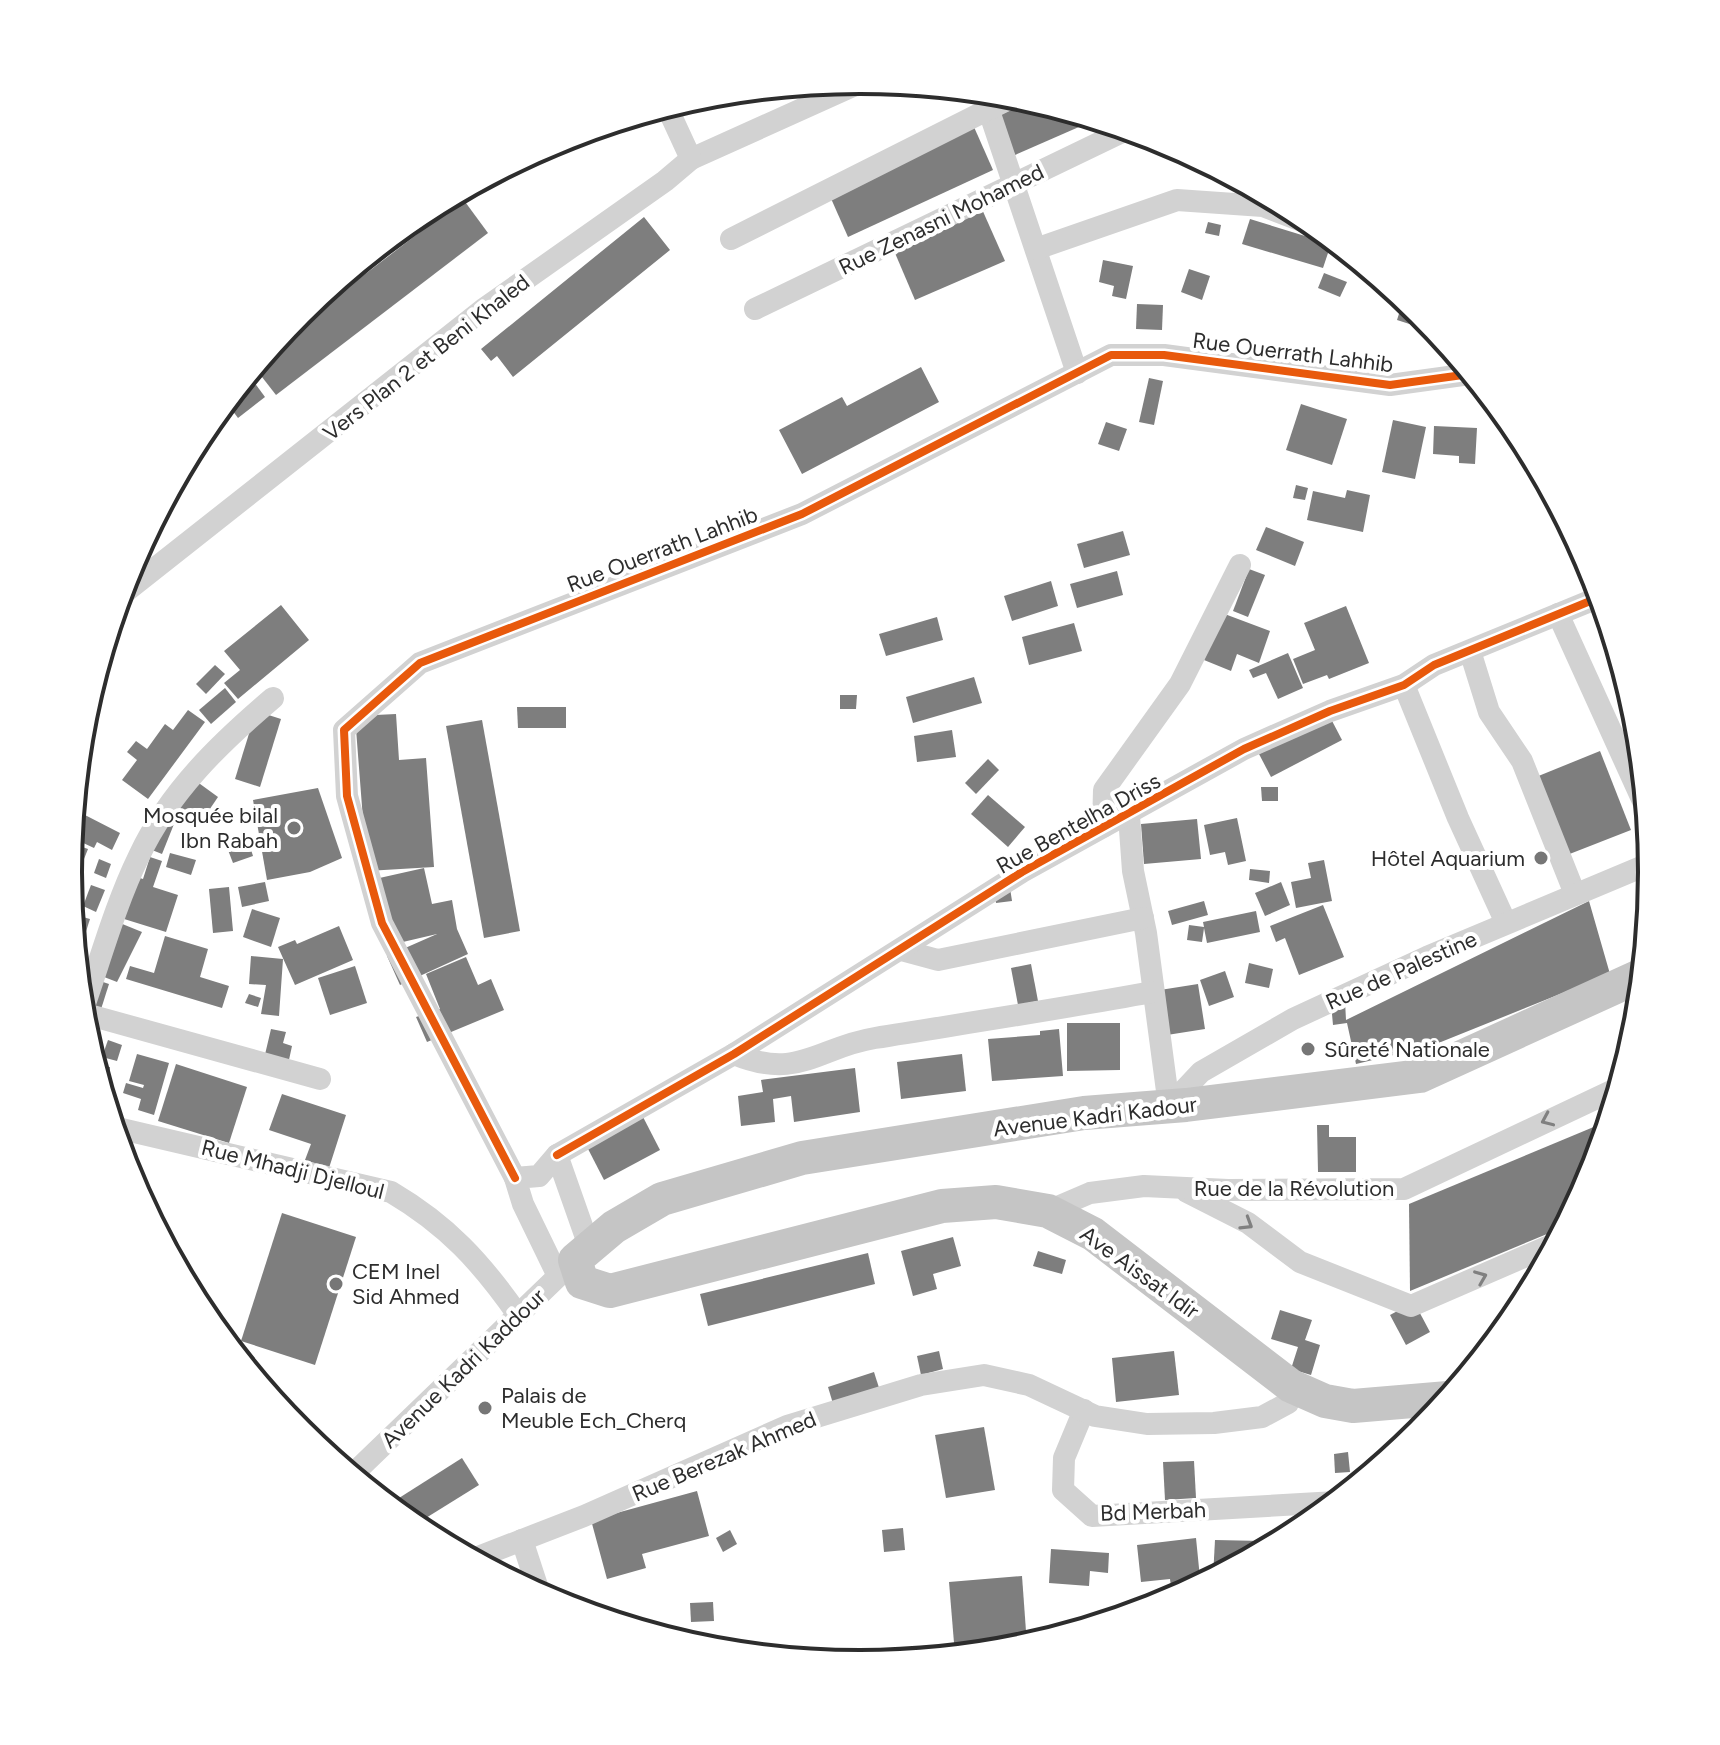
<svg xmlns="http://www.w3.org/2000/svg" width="1720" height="1745" viewBox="0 0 1720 1745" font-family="Figtree,sans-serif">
  <rect width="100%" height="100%" fill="#fff"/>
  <g fill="#7e7e7e">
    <path d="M1030,101L1086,117L1088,123L1015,155L998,116Z"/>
    <path d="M974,127L993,170L848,237L829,194Z"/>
    <path d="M463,199L488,233L276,395L255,368L274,344Z"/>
    <path d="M981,207L1005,261L915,300L892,246Z"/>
    <path d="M644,217L670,250L513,377L497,356L491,361L481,349Z"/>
    <path d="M1250,219L1331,244L1323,268L1242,244Z"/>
    <path d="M1208,222L1221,225L1219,236L1205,233Z"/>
    <path d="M1103,260L1133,266L1126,299L1112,296L1114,286L1099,282Z"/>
    <path d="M1189,269L1210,276L1202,300L1181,292Z"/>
    <path d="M1324,273L1347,282L1340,297L1318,288Z"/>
    <path d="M1387,285L1420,313L1427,321L1425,329L1397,320L1403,301L1384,294Z"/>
    <path d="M1137,304L1163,305L1162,330L1136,329Z"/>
    <path d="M921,367L939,402L802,474L779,430L842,397L847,406Z"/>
    <path d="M249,375L265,397L238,418L226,402Z"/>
    <path d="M1149,378L1163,381L1154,425L1139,422Z"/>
    <path d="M1301,404L1347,419L1332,465L1286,450Z"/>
    <path d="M220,410L227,419L195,445L202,432Z"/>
    <path d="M1393,420L1426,427L1415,479L1382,472Z"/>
    <path d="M1106,422L1127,429L1119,451L1098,444Z"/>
    <path d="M1434,426L1477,428L1475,464L1459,463V456L1433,454Z"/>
    <path d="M1296,485L1308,488L1305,500L1293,498Z"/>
    <path d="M1347,490L1370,495L1363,532L1307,520L1313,491L1345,498Z"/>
    <path d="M1266,527L1304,542L1295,566L1256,550Z"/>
    <path d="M1123,531L1130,555L1084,568L1077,544Z"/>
    <path d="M1249,569L1265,575L1248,617L1233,611Z"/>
    <path d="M1117,571L1123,595L1077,608L1070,584Z"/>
    <path d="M1051,581L1058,606L1012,621L1004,596Z"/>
    <path d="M281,605L309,640L238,699L224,683L240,670L224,651Z"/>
    <path d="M1346,606L1369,663L1329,679L1327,675L1303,684L1293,659L1315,650L1304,623Z"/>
    <path d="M1222,613L1270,631L1259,663L1237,654L1231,671L1204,660Z"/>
    <path d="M937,617L943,640L886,656L879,634Z"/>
    <path d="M1074,623L1082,651L1029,665L1022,637Z"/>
    <path d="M1288,653L1303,688L1278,699L1266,673L1253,678L1249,670Z"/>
    <path d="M215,665L225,674L206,694L196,684Z"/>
    <path d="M974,677L982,703L913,723L906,697Z"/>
    <path d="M225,688L236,702L211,724L199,710Z"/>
    <path d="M840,695H857L856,709H840Z"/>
    <path d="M517,707H566V728H518Z"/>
    <path d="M188,710L205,722L148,799L122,780L137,760L127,752L136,741L147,749L165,724L173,730Z"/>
    <path d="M256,711L281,719L260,787L235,779Z"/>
    <path d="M396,714L399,760L426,758L434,867L367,871L355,716Z"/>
    <path d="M1330,717L1342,740L1271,777L1259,754Z"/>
    <path d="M482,720L520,931L484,938L446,726Z"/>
    <path d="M952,730L956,757L917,762L914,736Z"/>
    <path d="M1600,751L1631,830L1567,855L1536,777Z"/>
    <path d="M988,759L999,770L976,794L965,783Z"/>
    <path d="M185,773L218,797L199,825L165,802Z"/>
    <path d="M1261,787H1278V801H1262Z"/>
    <path d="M318,788L342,858L310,872L267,880L253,800Z"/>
    <path d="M988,795L1025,827L1008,847L971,814Z"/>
    <path d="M152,809L176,819L162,854L147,848L146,821Z"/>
    <path d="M83,814L120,833L112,850L97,842L94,848L79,841L84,831L76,827Z"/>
    <path d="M1237,818L1246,861L1228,865L1225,852L1210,855L1204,825Z"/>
    <path d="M1197,819L1201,859L1144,864L1141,824Z"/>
    <path d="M71,843L88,849L80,869L69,865Z"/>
    <path d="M249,843L253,856L233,863L228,850Z"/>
    <path d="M170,853L196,860L191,875L166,867Z"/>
    <path d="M150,857L162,861L153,887L178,895L166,932L108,914L122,872L143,879Z"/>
    <path d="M99,859L111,864L106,878L94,873Z"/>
    <path d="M1324,860L1332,901L1296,908L1291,882L1311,878L1308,863Z"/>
    <path d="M424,868L432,904L452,900L457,929L468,954L400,985L387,956L437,934L390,945L375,879Z"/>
    <path d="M1250,869L1270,871L1269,883L1249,880Z"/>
    <path d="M69,881L81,886L71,908V902Z"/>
    <path d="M265,882L269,901L242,907L238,887Z"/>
    <path d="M1281,882L1290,905L1265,916L1255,893Z"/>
    <path d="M91,885L105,890L96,912L83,906Z"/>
    <path d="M229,887L233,931L213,933L209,889Z"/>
    <path d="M1010,888L1012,901L996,903L994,890Z"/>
    <path d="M1204,901L1208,915L1172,925L1168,911Z"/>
    <path d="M1589,901L1610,974L1431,1046L1356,1064L1347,1023L1333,1025L1331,1003L1345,1001L1346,1020Z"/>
    <path d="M1323,905L1344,957L1299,975L1285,938L1276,942L1270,926Z"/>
    <path d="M252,909L280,918L271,947L243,937Z"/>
    <path d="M1256,911L1260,932L1207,943L1204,928L1202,942L1187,940L1189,925L1204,927L1203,922Z"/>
    <path d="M72,914L90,919L81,947L75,945Z"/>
    <path d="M115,921L142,932L117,982L86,970Z"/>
    <path d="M339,926L353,960L295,985L278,947L295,940L297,944Z"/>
    <path d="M165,936L208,949L200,977L229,986L222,1008L126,979L130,966L154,973Z"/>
    <path d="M251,956L283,959L279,1016L261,1014L266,985L249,984Z"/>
    <path d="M466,957L478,985L491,979L504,1010L427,1042L416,1017L440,1009L426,974Z"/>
    <path d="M1249,963L1273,969L1269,988L1245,983Z"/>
    <path d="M1031,964L1038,1001L1018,1005L1011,968Z"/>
    <path d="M355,966L367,1003L330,1015L318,978Z"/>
    <path d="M1225,971L1234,997L1209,1006L1200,980Z"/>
    <path d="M97,980L109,984L96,1025L92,995Z"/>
    <path d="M1198,984L1205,1029L1167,1035L1160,990Z"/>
    <path d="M249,994L261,998L258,1007L245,1003Z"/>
    <path d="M1640,996L1637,1022L1629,1000Z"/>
    <path d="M1067,1023H1120V1070L1067,1071Z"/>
    <path d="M84,1029L101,1036L92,1057L90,1049Z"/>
    <path d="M271,1029L286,1032L283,1043L292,1046L287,1069L263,1063Z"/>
    <path d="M1059,1029L1063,1076L992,1081L988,1039L1040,1035V1031Z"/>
    <path d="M108,1040L122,1045L117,1061L102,1057Z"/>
    <path d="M137,1054L169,1063L154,1115L138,1110L141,1099L123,1093L126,1083L143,1088L144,1085L129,1081Z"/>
    <path d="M962,1054L966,1091L901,1099L897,1062Z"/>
    <path d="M176,1064L247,1087L229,1143L158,1121Z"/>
    <path d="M95,1066L110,1067L108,1100H105Z"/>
    <path d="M855,1068L860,1112L794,1122L791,1096L773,1099L775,1122L741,1126L738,1096L763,1092L761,1080Z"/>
    <path d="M282,1094L346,1115L329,1168L305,1160L311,1144L269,1130Z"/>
    <path d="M642,1115L660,1150L604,1180L586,1145Z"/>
    <path d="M1608,1121L1592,1176L1564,1227L1410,1291L1409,1204Z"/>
    <path d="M1317,1125H1329V1137H1356V1172H1318Z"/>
    <path d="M282,1213L356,1237L315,1365L241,1341Z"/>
    <path d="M953,1237L961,1266L933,1274L937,1289L913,1296L901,1251Z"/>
    <path d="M1038,1251L1066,1260L1062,1274L1033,1266Z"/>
    <path d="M868,1253L875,1284L708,1326L700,1294Z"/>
    <path d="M1414,1302L1430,1332L1406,1345L1390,1315Z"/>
    <path d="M1280,1310L1312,1320L1305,1340L1320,1345L1311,1375L1291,1369L1298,1347L1271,1339Z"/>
    <path d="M939,1351L943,1369L921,1375L917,1356Z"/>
    <path d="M1174,1351L1179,1395L1116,1402L1112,1358Z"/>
    <path d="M874,1372L880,1391L834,1407L828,1387Z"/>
    <path d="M984,1427L995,1490L946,1498L935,1435Z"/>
    <path d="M1348,1452L1350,1472L1335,1473L1334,1454Z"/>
    <path d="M462,1458L479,1485L413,1526L388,1505Z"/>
    <path d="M1194,1461L1196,1498L1165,1500L1163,1462Z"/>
    <path d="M697,1491L709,1536L642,1554L646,1568L607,1579L591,1520Z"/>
    <path d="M903,1528L905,1550L884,1552L882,1530Z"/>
    <path d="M730,1530L737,1544L723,1552L716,1538Z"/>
    <path d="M1196,1538L1200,1578L1188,1579L1190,1590L1172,1594L1170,1579L1141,1582L1137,1545Z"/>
    <path d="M1215,1540L1263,1541V1551L1213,1577Z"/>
    <path d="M1051,1549L1109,1553L1108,1573L1090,1571L1089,1586L1049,1583Z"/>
    <path d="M1022,1576L1027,1645L955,1655L949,1582Z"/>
    <path d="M713,1602L714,1621L691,1622L690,1603Z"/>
  </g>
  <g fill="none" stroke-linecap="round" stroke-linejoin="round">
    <g stroke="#d2d2d2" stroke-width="22">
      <path d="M983,93L1077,373"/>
      <path d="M691,159L864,81"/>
      <path d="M731,239L1015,96"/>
      <path d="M1036,249L1177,200L1263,206L1315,226"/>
      <path d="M755,309L1126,130"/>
      <path d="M120,596L485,308L665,181L691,159L667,107"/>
      <path d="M1558,614L1646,808"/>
      <path d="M1470,651L1489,712L1522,761L1575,894"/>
      <path d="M1404,685L1458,818L1506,923"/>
      <path d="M1129,816L1133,871L1146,933L1169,1106"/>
      <path d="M1103,827L1104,790L1180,684L1240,565"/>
      <path d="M901,950L938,960L1143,918"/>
      <path d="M82,1012C100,961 115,905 139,856C169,792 220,743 273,698"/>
      <path d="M82,1013L320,1079"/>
      <path d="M734,1054C799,1081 818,1047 875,1038C967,1023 1060,1009 1152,992"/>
      <path d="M1169,1106L1201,1072L1293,1019L1427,957L1651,863"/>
      <path d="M113,1127L391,1192C447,1225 481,1262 518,1315"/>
      <path d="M557,1155L734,1054L1022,872L1244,749L1330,711L1404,685L1434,665L1600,597"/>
      <path d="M515,1178L382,923L347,796L344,730L420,663L802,514L1111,355H1164L1390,385L1470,374"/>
      <path d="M1187,1192L1248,1223L1300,1262L1411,1306L1556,1243"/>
      <path d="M1048,1211L1090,1193L1144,1186L1228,1190L1404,1189L1618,1088"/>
      <path d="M558,1276L523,1204L515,1178L539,1176L557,1155L589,1246"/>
      <path d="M1084,1410L1064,1458L1063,1490L1092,1516L1336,1502"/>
      <path d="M352,1475L575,1260"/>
      <path d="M522,1540L540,1595"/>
      <path d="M473,1559L584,1516L787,1426L921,1385L984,1375L1029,1385L1095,1416L1147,1424L1214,1423L1262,1417L1288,1403L1291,1386"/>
    </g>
    <path stroke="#c5c5c5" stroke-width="34" d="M1448,1398L1353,1406L1325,1401L1291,1386L1093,1234L1048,1211L996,1202L942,1206L610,1291L582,1282L575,1260L614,1227L662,1199L802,1158L1084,1113L1186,1105L1420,1076L1642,975"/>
    <g stroke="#fff" stroke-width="13">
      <g id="cycleway">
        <path d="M557,1155L734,1054L1022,872L1244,749L1330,711L1404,685L1434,665L1600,597"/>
        <path d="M515,1178L382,923L347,796L344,730L420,663L802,514L1111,355H1164L1390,385L1470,374"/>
      </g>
    </g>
    <use href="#cycleway" stroke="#e8590c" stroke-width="8"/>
  </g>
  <defs><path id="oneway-chevron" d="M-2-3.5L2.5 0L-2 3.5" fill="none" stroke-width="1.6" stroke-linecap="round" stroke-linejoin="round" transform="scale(2)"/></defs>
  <g stroke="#808080">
    <use href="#oneway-chevron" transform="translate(1547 1120) rotate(156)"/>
    <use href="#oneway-chevron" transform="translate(1247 1224) rotate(32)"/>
    <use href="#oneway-chevron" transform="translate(1481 1277) rotate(-22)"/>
  </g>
  <g fill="#767676" stroke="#fff" stroke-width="3">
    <circle cx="294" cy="828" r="8"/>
    <circle cx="1541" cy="858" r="8"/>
    <circle cx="1308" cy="1049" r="8"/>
    <circle cx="336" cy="1284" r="8"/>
    <circle cx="485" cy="1408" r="8"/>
  </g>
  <g text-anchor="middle" stroke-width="8" stroke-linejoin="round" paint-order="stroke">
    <g font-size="22" fill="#2d2d2d" stroke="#fff">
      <text transform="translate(941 219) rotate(-26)" y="8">Rue Zenasni Mohamed</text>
      <text transform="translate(1293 352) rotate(7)" y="8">Rue Ouerrath Lahhib</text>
      <text transform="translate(426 357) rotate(-38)" y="8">Vers Plan 2 et Beni Khaled</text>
      <text transform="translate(662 549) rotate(-21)" y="8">Rue Ouerrath Lahhib</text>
      <text transform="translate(1078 823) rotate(-29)" y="8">Rue Bentelha Driss</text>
      <text transform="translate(1401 970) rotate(-24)" y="8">Rue de Palestine</text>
      <text transform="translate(1095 1116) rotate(-7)" y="8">Avenue Kadri Kadour</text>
      <text transform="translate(293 1169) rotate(14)" y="8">Rue Mhadji Djelloul</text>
      <text x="1294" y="1196">Rue de la Révolution</text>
      <text transform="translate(1140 1272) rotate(36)" y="8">Ave Aissat Idir</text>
      <text transform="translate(463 1368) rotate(-44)" y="8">Avenue Kadri Kaddour</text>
      <text transform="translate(724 1456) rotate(-23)" y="8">Rue Berezak Ahmed</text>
      <text transform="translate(1153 1511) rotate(-2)" y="8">Bd Merbah</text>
    </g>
    <g font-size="22" fill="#2d2d2d" stroke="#fff" text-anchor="start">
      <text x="278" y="823" text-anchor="end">Mosquée bilal<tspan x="278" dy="25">Ibn Rabah</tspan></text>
      <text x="1525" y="866" text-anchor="end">Hôtel Aquarium</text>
      <text x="1324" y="1057">Sûreté Nationale</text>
      <text x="352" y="1279">CEM Inel<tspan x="352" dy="25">Sid Ahmed</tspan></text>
      <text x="501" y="1403">Palais de<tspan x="501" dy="25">Meuble Ech_Cherq</tspan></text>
    </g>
  </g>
  <path d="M0 0H1720V1745H0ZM82 872a778 778 0 1 1 1556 0a778 778 0 1 1-1556 0Z" fill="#fff" fill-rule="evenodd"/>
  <path fill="none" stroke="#2d2d2d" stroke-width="4" d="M82 872a778 778 0 1 1 1556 0a778 778 0 1 1-1556 0Z"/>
</svg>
